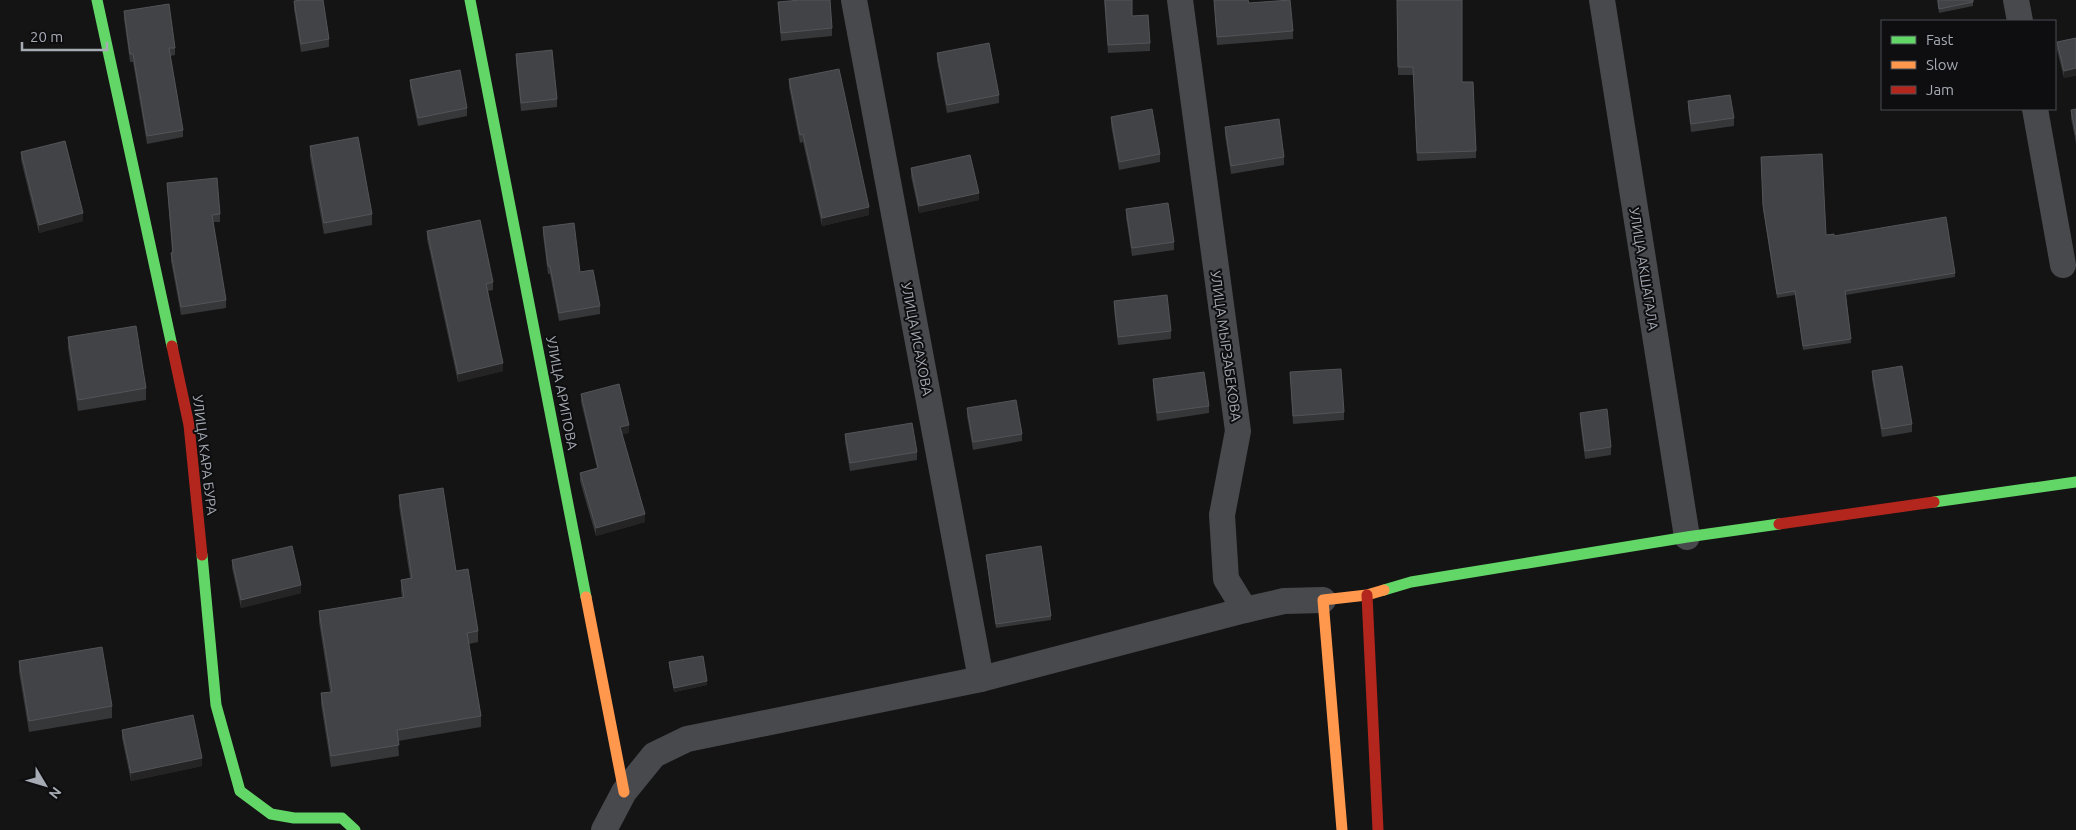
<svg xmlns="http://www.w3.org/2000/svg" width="2076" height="830" viewBox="0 0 2076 830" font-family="Ubuntu,sans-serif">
  <rect width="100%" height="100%" fill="#141414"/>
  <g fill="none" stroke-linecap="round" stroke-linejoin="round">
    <g stroke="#48494d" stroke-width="26">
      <path d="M854,0L981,679"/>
      <path d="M1180,0L1238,431L1222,515L1226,579L1245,610L1284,601L1323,600"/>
      <path d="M1602,0L1687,537"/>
      <path d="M2016,0L2020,21"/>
      <path d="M2035,109L2063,265"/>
      <path d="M604,830L624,792L654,755L687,739L981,679L1245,610"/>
    </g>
    <g stroke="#63d668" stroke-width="11">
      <path d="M97,0L172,346"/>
      <path d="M470,0L586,597"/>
      <path d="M1934,502L2076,482"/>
      <path d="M202,555L216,705L240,791L271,814L294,818H342L355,830"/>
      <path d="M1384,590L1411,582L1687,537L1779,524"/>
    </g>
    <g stroke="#ff974d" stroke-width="11">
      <path d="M586,597L624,792"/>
      <path d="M1342,830L1323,600L1367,595L1384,590"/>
    </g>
    <g stroke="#b3261e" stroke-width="11">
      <path d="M172,346L189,425L202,555"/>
      <path d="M1779,524L1934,502"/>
      <path d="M1367,595L1378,830"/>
    </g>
  </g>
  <g fill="#363739">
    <path d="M1104,0H1132V16L1150,43V51L1108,53Z"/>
    <path d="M1214,0H1248L1249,3L1293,31V39L1217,45Z"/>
    <path d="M1397,0L1462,82L1476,151V158L1417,161L1413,75H1398Z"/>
    <path d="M1937,0H1973V6L1939,13Z"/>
    <path d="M294,1L329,39V47L301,52L294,9Z"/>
    <path d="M778,2L832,28V36L781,41Z"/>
    <path d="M124,11L175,48V55L170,56L183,130V137L147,144L133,62H130L124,19Z"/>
    <path d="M2076,38L2064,78L2057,50V42Z"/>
    <path d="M937,53L999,95V103L947,113L937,61Z"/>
    <path d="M516,54L557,99V107L521,111L516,62Z"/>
    <path d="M789,79L869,215L822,226L803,142L800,143L789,87Z"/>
    <path d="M410,80L467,108V116L418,126L410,87Z"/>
    <path d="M1688,101L1734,118V126L1691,132L1688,109Z"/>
    <path d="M2076,109V143L2071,118V110Z"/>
    <path d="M1111,117L1160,154V162L1119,170L1111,125Z"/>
    <path d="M1225,127L1284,157V165L1231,174L1225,135Z"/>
    <path d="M310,146L372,214V225L324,234L310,157Z"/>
    <path d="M21,152L83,221L39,233L21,160Z"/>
    <path d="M1761,157L1826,235L1834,236L1955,273V277L1846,295L1851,343L1803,350L1795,295L1777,298L1763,209Z"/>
    <path d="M911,168L979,200L919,213L911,176Z"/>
    <path d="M167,183L220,214V222H213L226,300V308L181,315L171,261V253L172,252Z"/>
    <path d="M1126,209L1174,242V250L1132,256L1126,217Z"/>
    <path d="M543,227L580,272L600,306V314L559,321L550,274H548L543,235Z"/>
    <path d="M427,231L493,282V290L488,291L503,371L458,382L427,239Z"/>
    <path d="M1114,301L1171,331V339L1118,345L1114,309Z"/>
    <path d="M68,337L146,388V400L78,411L68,348Z"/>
    <path d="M1872,371L1912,424V432L1882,437L1872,379Z"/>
    <path d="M1290,372L1344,412V420L1293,424Z"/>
    <path d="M1153,379L1209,406V413L1157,421L1153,387Z"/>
    <path d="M581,394L629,433L622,434L645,522L596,536L580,481V473L597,468L581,402Z"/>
    <path d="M967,408L1022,434V441L973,450L967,416Z"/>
    <path d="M1580,413L1611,447V455L1585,459L1580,421Z"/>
    <path d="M845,434L917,452V460L850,471L845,442Z"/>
    <path d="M399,495L456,571L478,631V642L469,644L481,716V727L398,741L399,756L331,767L321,704V693L330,692L319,622V611L402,598L401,591V580L410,578L399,506Z"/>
    <path d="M986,555L1051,616V620L996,628Z"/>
    <path d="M232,560L301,593L241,608L232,568Z"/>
    <path d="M19,661L112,706V718L29,732L19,672Z"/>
    <path d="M669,662L707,685L674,692L669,666Z"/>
    <path d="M122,730L202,766L131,781L122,738Z"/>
  </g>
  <g fill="#242425">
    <path d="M2076,68V76L2064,78V71Z"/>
    <path d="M979,193V200L919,213V206Z"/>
    <path d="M869,207V215L822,226V218Z"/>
    <path d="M83,213V221L39,233V225Z"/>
    <path d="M503,363V371L458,382V374Z"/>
    <path d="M629,425V433L620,435V427Z"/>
    <path d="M645,514V522L596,536V528Z"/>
    <path d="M301,585V593L241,608V600Z"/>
    <path d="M707,681V685L674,692V688Z"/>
    <path d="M202,758V766L131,781V773Z"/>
  </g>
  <g fill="#424346" stroke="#525458">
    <path d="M301,0H323L329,39L301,44L294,1Z"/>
    <path d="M800,0H830L832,28L781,33L778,2Z"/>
    <path d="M1105,0H1132V16L1148,15L1150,43L1108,45Z"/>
    <path d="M1214,0H1248L1249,3L1290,0L1293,31L1217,37Z"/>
    <path d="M1397,0H1462V82H1473L1476,151L1417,153L1413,67H1398Z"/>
    <path d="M1938,0H1973V2L1939,9Z"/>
    <path d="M169,4L175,48H169L183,130L147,136L133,54H130L124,11Z"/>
    <path d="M2076,38V68L2064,71L2057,42Z"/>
    <path d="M989,43L999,95L947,105L937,53Z"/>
    <path d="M552,50L557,99L521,103L516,54Z"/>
    <path d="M839,69L869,207L822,218L803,134L800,135L789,79Z"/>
    <path d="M460,70L467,108L418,118L410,80Z"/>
    <path d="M1730,95L1734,118L1691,124L1688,101Z"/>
    <path d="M1152,109L1160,154L1119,162L1111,117Z"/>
    <path d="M2076,109V135L2071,110Z"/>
    <path d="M1279,119L1284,157L1231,166L1225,127Z"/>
    <path d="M358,137L372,214L324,223L310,146Z"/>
    <path d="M65,141L83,213L39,225L21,152Z"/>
    <path d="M1822,154L1826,235L1834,234V236L1946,217L1955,273L1845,291L1851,339L1803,346L1795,291L1777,294L1763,205L1761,157Z"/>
    <path d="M970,155L979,193L919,206L911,168Z"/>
    <path d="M217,178L220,214L212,215L226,300L181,307L171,253L173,252L167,183Z"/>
    <path d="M1168,203L1174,242L1132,248L1126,209Z"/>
    <path d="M480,220L493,282L486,284L503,363L458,374L427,231Z"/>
    <path d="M574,223L580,272L593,270L600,306L559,313L550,266H548L543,227Z"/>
    <path d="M1167,295L1171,331L1118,337L1114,301Z"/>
    <path d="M136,326L146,388L78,400L68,337Z"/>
    <path d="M1902,366L1912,424L1882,429L1872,371Z"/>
    <path d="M1341,369L1344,412L1293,416L1290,372Z"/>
    <path d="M1204,372L1209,406L1157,413L1153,379Z"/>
    <path d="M619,384L629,425L620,427L645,514L596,528L580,473L598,468L581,394Z"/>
    <path d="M1016,400L1022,434L973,442L967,408Z"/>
    <path d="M1607,409L1611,447L1585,451L1580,413Z"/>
    <path d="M912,423L917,452L850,463L845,434Z"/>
    <path d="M443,488L456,571L468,569L478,631L467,633L481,716L397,730L399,745L331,756L321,693L332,692L319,611L404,597L401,580L412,578L399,495Z"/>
    <path d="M292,546L301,585L241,600L232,560Z"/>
    <path d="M1041,546L1051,616L996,624L986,555Z"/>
    <path d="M102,647L112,706L29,721L19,661Z"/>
    <path d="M703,656L707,681L674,688L669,662Z"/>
    <path d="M193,715L202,758L131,773L122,730Z"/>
  </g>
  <g text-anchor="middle" stroke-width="4" stroke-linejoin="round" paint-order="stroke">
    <g font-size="14" fill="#a6abb4" stroke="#0e0e10">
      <text transform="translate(1644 269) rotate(81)" y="5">УЛИЦА АКШАГАЛА</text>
      <text transform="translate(917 339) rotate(79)" y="5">УЛИЦА ИСАХОВА</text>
      <text transform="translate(1226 346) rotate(82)" y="5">УЛИЦА МЫРЗАБЕКОВА</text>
      <text transform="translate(562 393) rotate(79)" y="5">УЛИЦА АРИПОВА</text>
      <text transform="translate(205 455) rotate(83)" y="5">УЛИЦА КАРА БУРА</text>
    </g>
  </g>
  <rect x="1881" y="20" width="175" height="90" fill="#0e0e10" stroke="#4b4d52"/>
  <rect x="1891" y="36" width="25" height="8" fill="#63d668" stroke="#4b4d52"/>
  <text x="1926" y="45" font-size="15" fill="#a6abb4">Fast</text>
  <rect x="1891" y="61" width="25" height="8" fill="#ff974d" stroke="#4b4d52"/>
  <text x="1926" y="70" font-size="15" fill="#a6abb4">Slow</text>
  <rect x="1891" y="86" width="25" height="8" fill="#b3261e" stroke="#4b4d52"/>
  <text x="1926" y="95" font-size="15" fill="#a6abb4">Jam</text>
  <g transform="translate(45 785) rotate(128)" stroke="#0e0e10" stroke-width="4" paint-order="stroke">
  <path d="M0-4L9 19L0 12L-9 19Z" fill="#a6abb4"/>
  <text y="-8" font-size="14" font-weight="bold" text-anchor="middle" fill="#a6abb4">N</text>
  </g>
  <path d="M22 42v8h85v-8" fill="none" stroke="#a6abb4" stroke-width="2.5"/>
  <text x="30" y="42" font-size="15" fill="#a6abb4" stroke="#0e0e10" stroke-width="4" paint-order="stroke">20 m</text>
</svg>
